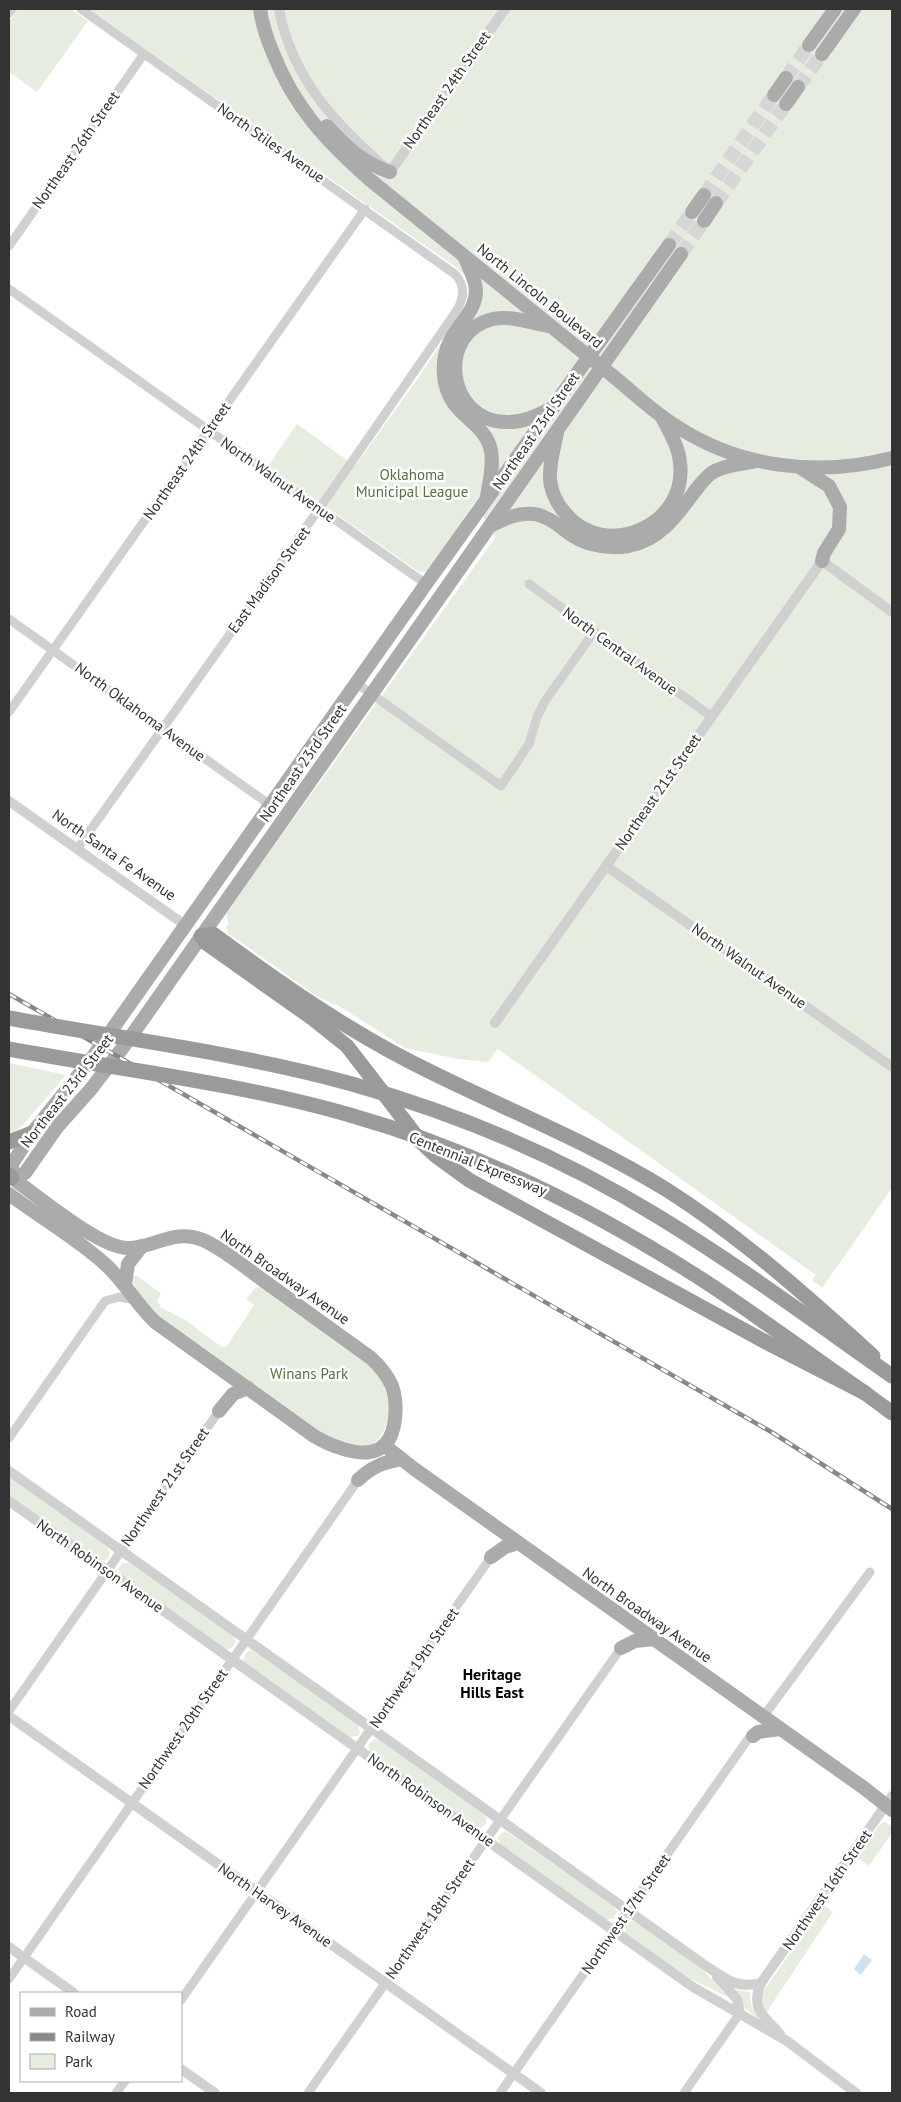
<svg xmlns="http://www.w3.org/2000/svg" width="901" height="2102" viewBox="0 0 901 2102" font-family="'PT Sans',sans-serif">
  <rect width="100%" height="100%" fill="#fff"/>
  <g fill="#e6ecdf">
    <path d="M18,9H71L88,21L37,92L9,72V22Z"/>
    <path d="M89,9H892V1188L822,1288L812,1280L816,1275L498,1049L488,1062L458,1059L405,1048L341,1007L318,997L228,933L226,927L229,924L226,915L228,910L495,538L475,502L454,535L428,571L419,572L268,466L297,424L355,466L419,377L466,305L469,286L465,276L457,268Z"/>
    <path d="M9,1063L66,1075L22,1126L9,1136Z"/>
    <path d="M134,1276H137L161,1293L157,1302L161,1305L160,1307L185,1320L222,1347H226L254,1305L246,1299L254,1289L260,1286L370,1364C387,1383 397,1413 381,1435C379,1438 376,1442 373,1444C360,1451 333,1440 321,1434L167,1325L142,1300L132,1281Z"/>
    <path d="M9,1477L107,1547L110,1552L109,1558L104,1561L100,1560L9,1496Z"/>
    <path d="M122,1563H129L232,1634L236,1641L233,1647L229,1649L224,1648L120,1575L118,1569Z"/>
    <path d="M251,1650L358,1724L360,1733L358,1736L350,1737L243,1662L246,1653Z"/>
    <path d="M375,1739L379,1740L483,1814L486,1817V1824L480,1828L475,1826L370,1752L368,1744Z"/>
    <path d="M884,1822L892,1826V1833L869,1866L857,1857L880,1824Z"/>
    <path d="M506,1831L613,1906L617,1911L614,1918L607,1920L603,1918L500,1844L498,1837L503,1832Z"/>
    <path d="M824,1905L833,1912L766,2013C761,2008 759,1999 762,1993Z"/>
    <path d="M631,1921H635L700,1967L728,1997L691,1979L626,1934L625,1926Z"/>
    <path d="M735,1990L750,1992C749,2006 755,2012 761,2021L745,2008Z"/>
  </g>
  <path fill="#cfe2ee" d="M864,1954L872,1960L861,1975L854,1969Z"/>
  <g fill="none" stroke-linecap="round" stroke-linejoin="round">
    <g stroke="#d6d6d6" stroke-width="14" stroke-dasharray="14 7" stroke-linecap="butt">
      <path d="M786,78L809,45"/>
      <path d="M798,87L822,54"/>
      <path d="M704,195L774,95"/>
      <path d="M716,203L786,104"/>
      <path d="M669,245L692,212"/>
      <path d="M681,254L704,221"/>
    </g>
    <g stroke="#d0d0d0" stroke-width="9">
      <path d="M9,13L12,9"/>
      <path d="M9,246L144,54"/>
      <path d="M9,289L426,584"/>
      <path d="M529,584L712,717"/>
      <path d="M9,619L270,805"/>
      <path d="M356,683L501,786L529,744L537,717L545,701L594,632"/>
      <path d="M9,712L365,209"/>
      <path d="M77,849L319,509L457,310C464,298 465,286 456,275L81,9"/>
      <path d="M9,1438L105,1301L119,1297L136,1300"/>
      <path d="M9,1711L219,1411"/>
      <path d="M763,1717L870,1572"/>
      <path d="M9,1979L358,1480"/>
      <path d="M181,2000L491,1557"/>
      <path d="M116,2093L125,2081"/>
      <path d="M308,2093L621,1648"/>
      <path d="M500,2093L748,1739L753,1736"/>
      <path d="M684,2093L740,2013"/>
    </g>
    <g stroke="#d0d0d0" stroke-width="10">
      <path d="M279,9C293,82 337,125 390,172L505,9"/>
      <path d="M9,801L185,925"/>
      <path d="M606,866L892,1067"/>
      <path d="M495,1023L822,561L892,612"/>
      <path d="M9,1471L706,1966C727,1979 735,1989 761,1983"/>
      <path d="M9,1501L693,1987L787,2041L856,2093"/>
      <path d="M9,1716L541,2093"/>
      <path d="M9,1947L74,1993"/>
      <path d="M717,1977L737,1999L740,2013"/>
      <path d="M780,2034C764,2016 750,2009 761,1983L892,1796"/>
      <path d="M181,2069L215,2093"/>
    </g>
    <g stroke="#ababab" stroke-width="14">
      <path d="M260,9C262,24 267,39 273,53C294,107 326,141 369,179L578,348"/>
      <path d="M809,45L835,9"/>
      <path d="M822,54L854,9"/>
      <path d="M774,95L786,78"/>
      <path d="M786,104L798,87"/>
      <path d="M327,126C346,147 363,163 390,172"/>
      <path d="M692,212L704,195"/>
      <path d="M704,221L716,203"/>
      <path d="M465,258C469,268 476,280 476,291C476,311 458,324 450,341C445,351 443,363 444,375C447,417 485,419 491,451C494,466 489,482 487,497"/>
      <path d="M549,326C530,323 511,315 493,319C436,332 446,421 506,422C523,423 538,415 553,408"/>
      <path d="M613,376C634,393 653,412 676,426C740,468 819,477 892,458"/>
      <path d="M557,433C554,448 549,464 550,479C551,491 557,504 565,513C605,562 688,525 680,463C679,447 669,431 662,417"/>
      <path d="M801,468L829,486L840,507L839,529L824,553L822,561"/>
      <path d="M490,526C504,519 518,512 534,514C549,516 561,528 573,536C589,546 611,549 629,546C659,540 675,518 692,495C698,487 705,477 713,472C725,465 742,464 757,461"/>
      <path d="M12,1178L25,1173L58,1126L91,1089L127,1042L681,254"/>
      <path d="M12,1178V1164L32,1133L92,1058L426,584L669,245"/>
      <path d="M9,1194C41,1218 76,1238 105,1264C125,1282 136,1304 155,1322L314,1436C329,1445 359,1458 377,1450C398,1441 398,1404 392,1386C387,1375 380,1366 371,1358C334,1331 297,1305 260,1278C242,1265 223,1249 203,1240C174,1228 154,1248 128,1248C99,1248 38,1196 12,1178"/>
      <path d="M125,1284L128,1264L142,1246"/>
      <path d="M219,1411L233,1394L248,1388"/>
      <path d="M384,1445L413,1468L864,1788L892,1810"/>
      <path d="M358,1480C371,1467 384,1462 402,1459"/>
      <path d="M491,1557L505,1547L518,1543"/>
      <path d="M621,1648L635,1641L654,1639"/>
      <path d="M753,1736L758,1732L780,1729"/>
    </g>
    <g stroke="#9a9a9a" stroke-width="15">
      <path d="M9,1142L32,1133"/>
      <path d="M9,1175L12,1178"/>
      <path d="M873,1356C808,1297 741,1237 667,1190C585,1139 494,1105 409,1061C339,1025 276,980 213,934L201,936L206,943L312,1018L347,1046L421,1142L436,1156L469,1180L762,1340L865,1393L892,1413"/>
    </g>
    <g stroke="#888" stroke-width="4.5">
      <path id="rail" d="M9,994L773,1433L892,1509"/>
    </g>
    <use href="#rail" stroke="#fff" stroke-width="2.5" stroke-dasharray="8" stroke-linecap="butt"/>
    <path stroke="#ababab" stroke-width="14" d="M578,348L613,376"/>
    <g stroke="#9a9a9a" stroke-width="15">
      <path d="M9,1018C123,1039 240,1053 352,1084C459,1114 565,1159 659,1217C739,1266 815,1322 892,1376"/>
      <path d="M9,1049C123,1070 239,1083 350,1115C473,1150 588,1207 695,1275C753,1312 808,1354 865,1393"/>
    </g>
  </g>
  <g text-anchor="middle" stroke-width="5" stroke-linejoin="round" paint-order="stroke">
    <g font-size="15" fill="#333" stroke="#fff">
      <text transform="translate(447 90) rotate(-55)" y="5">Northeast 24th Street</text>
      <text transform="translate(271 143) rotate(35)" y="5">North Stiles Avenue</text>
      <text transform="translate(76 150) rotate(-55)" y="5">Northeast 26th Street</text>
      <text transform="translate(540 296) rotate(39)" y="5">North Lincoln Boulevard</text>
      <text transform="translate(536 431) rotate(-55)" y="5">Northeast 23rd Street</text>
      <text transform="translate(187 461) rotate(-55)" y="5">Northeast 24th Street</text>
      <text transform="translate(278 480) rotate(35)" y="5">North Walnut Avenue</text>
      <text transform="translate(269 580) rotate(-54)" y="5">East Madison Street</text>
      <text transform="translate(620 651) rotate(36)" y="5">North Central Avenue</text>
      <text transform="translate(140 712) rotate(36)" y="5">North Oklahoma Avenue</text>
      <text transform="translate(303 763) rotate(-55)" y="5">Northeast 23rd Street</text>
      <text transform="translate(658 792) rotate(-55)" y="5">Northeast 21st Street</text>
      <text transform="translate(114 855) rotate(35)" y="5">North Santa Fe Avenue</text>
      <text transform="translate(749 966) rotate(35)" y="5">North Walnut Avenue</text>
      <text transform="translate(67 1091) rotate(-52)" y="5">Northeast 23rd Street</text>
      <text transform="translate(478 1164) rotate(22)" y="5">Centennial Expressway</text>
      <text transform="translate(285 1277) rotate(35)" y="5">North Broadway Avenue</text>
      <text transform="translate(165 1487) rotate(-55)" y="5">Northwest 21st Street</text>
      <text transform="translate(100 1566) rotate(35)" y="5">North Robinson Avenue</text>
      <text transform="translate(647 1615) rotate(35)" y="5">North Broadway Avenue</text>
      <text transform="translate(414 1668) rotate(-55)" y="5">Northwest 19th Street</text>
      <text transform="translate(183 1729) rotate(-55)" y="5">Northwest 20th Street</text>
      <text transform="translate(431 1800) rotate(35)" y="5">North Robinson Avenue</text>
      <text transform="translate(827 1890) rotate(-55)" y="5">Northwest 16th Street</text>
      <text transform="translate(275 1905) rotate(35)" y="5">North Harvey Avenue</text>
      <text transform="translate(626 1914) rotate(-55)" y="5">Northwest 17th Street</text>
      <text transform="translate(430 1919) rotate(-55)" y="5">Northwest 18th Street</text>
    </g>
    <g font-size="15" fill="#56703f" stroke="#fff">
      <text x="412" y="480">Oklahoma<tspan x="412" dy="17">Municipal League</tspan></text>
      <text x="309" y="1379">Winans Park</text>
    </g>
    <g font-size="16" font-weight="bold" fill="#000" stroke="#fff">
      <text x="492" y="1680">Heritage<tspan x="492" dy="18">Hills East</tspan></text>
    </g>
  </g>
  <rect width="901" height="2102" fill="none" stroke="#333333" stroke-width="20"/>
  <rect x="20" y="1992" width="162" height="90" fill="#ffffff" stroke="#adadad"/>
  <rect x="30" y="2008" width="25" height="8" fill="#ababab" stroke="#adadad"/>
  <text x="65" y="2017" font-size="15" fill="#333333">Road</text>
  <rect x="30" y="2033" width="25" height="8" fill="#888888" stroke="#adadad"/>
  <text x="65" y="2042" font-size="15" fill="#333333">Railway</text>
  <rect x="30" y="2054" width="25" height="15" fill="#e6ecdf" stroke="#adadad"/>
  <text x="65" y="2067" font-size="15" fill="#333333">Park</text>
</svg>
